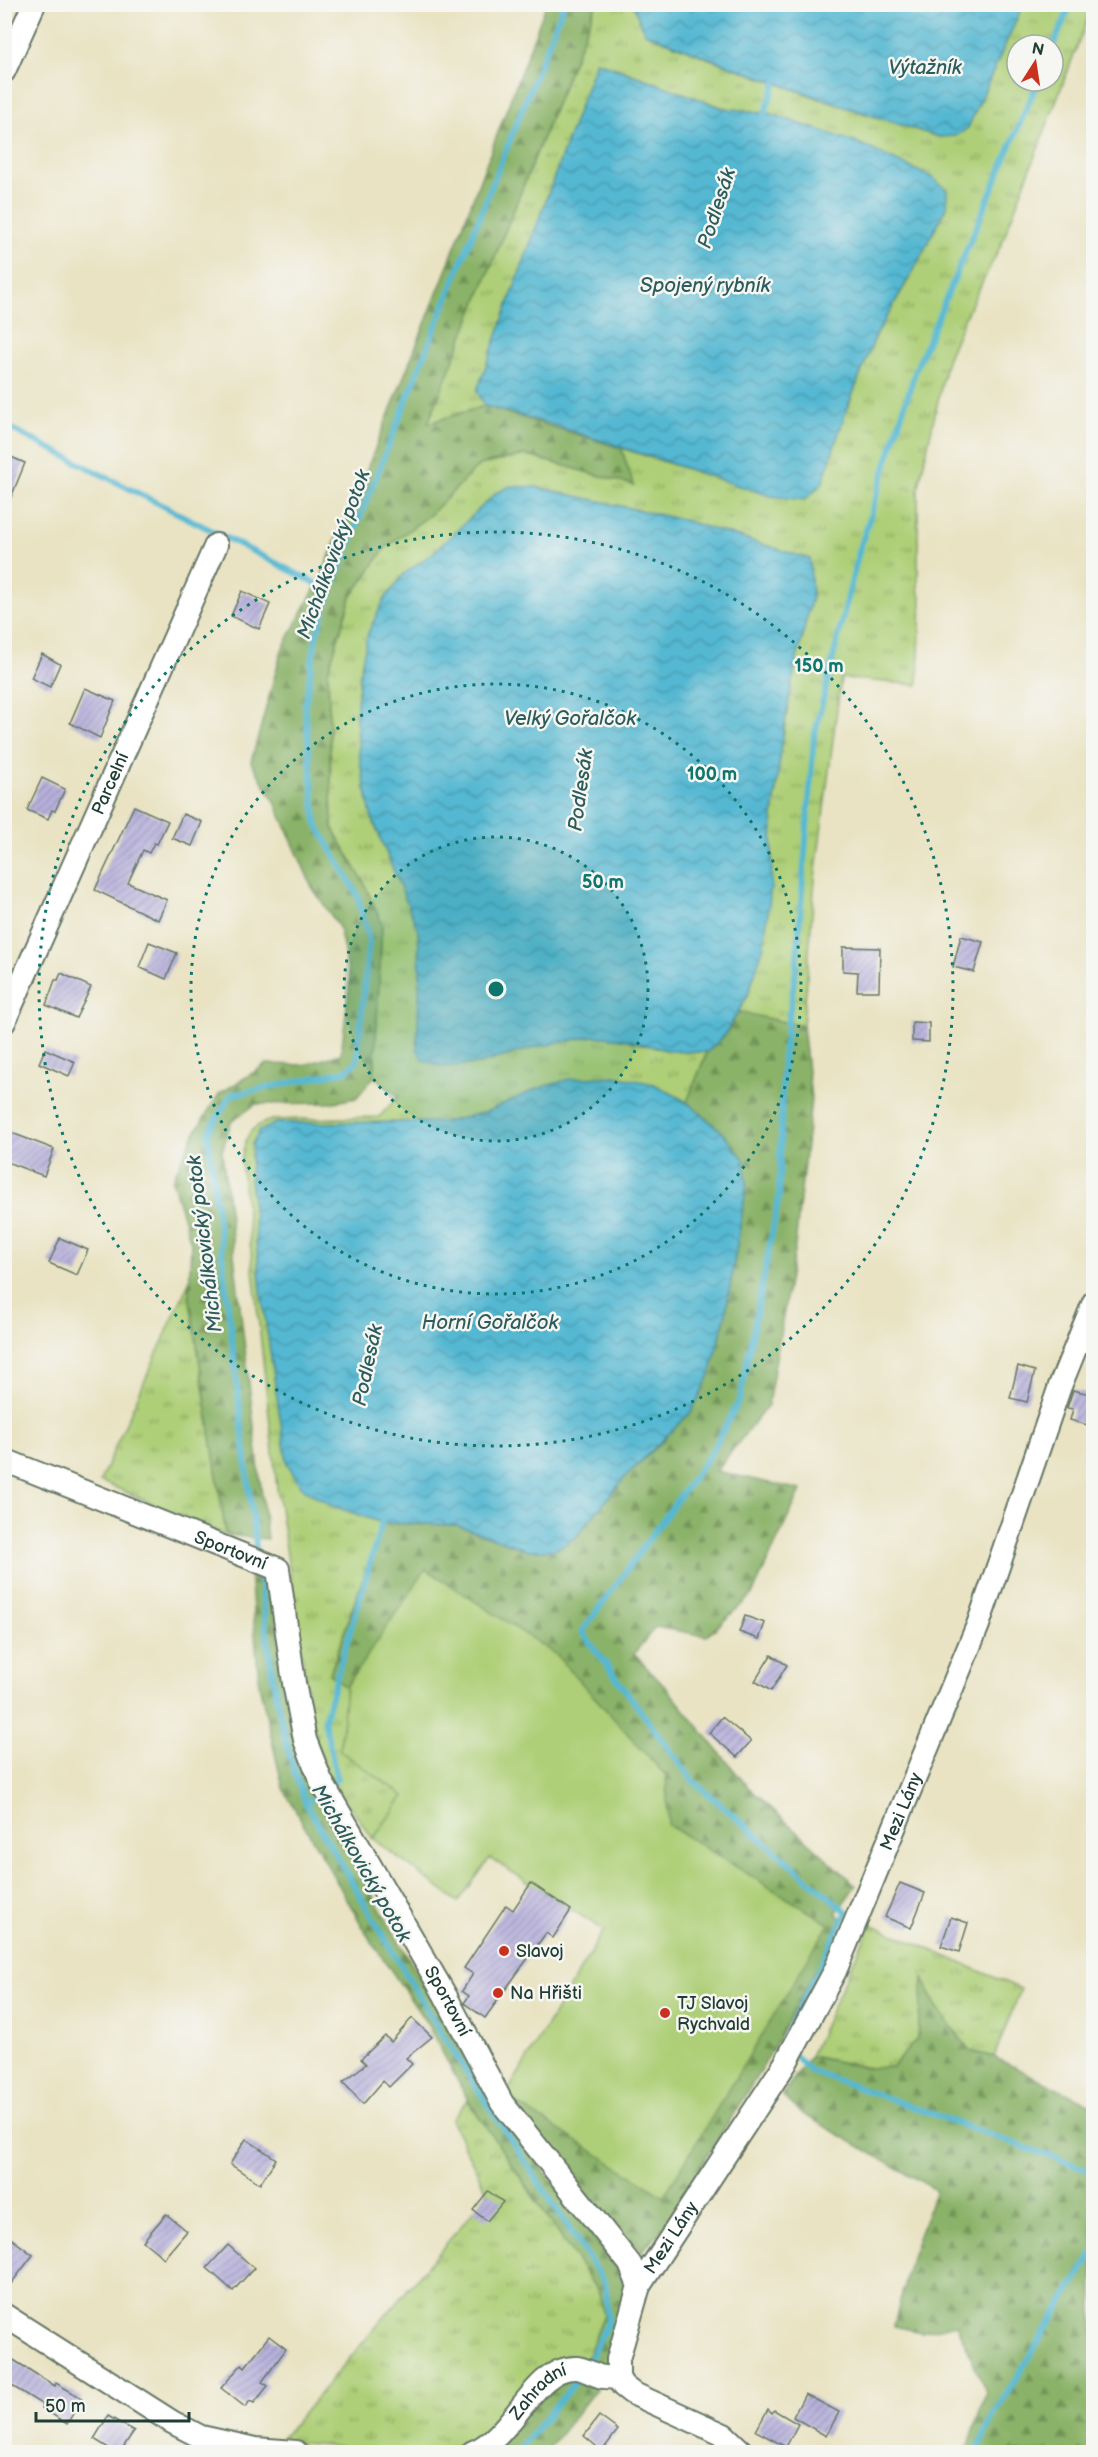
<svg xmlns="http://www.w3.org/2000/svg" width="1098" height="2457" viewBox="0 0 1098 2457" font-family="'Balsamiq Sans',sans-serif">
  <defs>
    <pattern id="grass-tufts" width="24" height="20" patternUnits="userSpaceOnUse" patternTransform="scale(1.5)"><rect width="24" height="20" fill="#aecf77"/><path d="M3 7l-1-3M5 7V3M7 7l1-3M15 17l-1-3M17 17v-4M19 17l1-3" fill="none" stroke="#8da962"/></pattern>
    <pattern id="forest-firs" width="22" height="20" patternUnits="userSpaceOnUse" patternTransform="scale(1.5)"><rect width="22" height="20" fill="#8ab268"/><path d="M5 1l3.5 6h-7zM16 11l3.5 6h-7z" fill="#709256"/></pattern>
    <pattern id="water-waves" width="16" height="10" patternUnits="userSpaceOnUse" patternTransform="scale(1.5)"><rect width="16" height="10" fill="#54b8d2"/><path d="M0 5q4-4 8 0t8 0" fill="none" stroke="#4597ab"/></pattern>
    <pattern id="building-hatch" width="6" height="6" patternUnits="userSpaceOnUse" patternTransform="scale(1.5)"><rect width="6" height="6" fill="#b7b1dc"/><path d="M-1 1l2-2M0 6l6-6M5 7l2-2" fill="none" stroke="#9491b3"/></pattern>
  </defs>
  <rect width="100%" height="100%" fill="#f6f6f2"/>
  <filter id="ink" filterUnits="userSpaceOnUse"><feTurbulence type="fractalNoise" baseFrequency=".0167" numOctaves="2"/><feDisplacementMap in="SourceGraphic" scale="12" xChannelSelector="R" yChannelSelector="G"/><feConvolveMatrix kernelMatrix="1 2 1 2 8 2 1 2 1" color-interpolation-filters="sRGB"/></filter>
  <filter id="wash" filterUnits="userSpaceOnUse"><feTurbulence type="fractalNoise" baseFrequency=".008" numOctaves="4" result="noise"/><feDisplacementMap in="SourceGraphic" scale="24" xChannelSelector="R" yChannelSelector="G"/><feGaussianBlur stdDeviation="1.35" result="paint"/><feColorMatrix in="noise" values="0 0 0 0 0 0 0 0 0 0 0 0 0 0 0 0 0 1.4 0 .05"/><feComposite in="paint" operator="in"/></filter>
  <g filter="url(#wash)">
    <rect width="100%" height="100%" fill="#e9e3c3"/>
    <g fill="url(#grass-tufts)" stroke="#668656" stroke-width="1.5" fill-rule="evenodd">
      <path d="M596,5H633L645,33L712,60L828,102L939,137L968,127L1023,5H1093L1001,245L966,315L947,360L918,490V589L921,597L918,685L841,678L815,878L803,1026L738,1012L748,995L771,888L773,816L782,741L794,671L810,559L683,520L536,487L452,535L432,554L404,574L368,633L360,672L356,716L360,761L371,815L418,930L420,971L479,1064L536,1047L594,1036L624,1039L670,1051L707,1052L687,1102L654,1084L536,1089L486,1112L445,1122L276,1123L252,1144L250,1177L261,1291L287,1463L301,1487L330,1505L382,1523L330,1674L346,1687L340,1751L404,1796L373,1839L326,1773L312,1721L277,1488L241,1160C246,1137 247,1127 272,1120L379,1117L399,1096L374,1077L382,924L364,883L332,827L328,671L351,597L385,548L431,514L479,465L525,455L633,485L621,448L770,496L848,406L876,335L915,268L947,206L933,178L860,144L768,113L724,108L596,61L477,391L485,406L428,423ZM1017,45H1053V81H1017Z"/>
      <path d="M188,1284L189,1293L226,1535L100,1481Z"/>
      <path d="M871,1924L1021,1989L994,2057L970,2051L937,2008L923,1979L917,2039L892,2067L869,2068L810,2056Z"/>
      <path d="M468,2100L599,2293L604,2315L584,2366L563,2362L546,2366L510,2409L481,2440L458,2450L402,2452L280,2441L488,2194L451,2120Z"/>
    </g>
    <g fill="url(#forest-firs)" stroke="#54784e" stroke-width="1.5">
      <path d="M546,5H596L428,423L485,406L621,448L634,485L525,455L479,465L431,514L385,548L351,597L328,671L332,827L364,883L382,924L374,1077L356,1098L329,1103L256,1104L231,1122L222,1151L267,1539L226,1535L189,1293L191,1243L172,1180L195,1132L219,1094L267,1064L304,1065L341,1054L350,980L339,927L312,887L275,802L251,762L282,650L322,575L339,532L345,524L442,281Z"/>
      <path d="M738,1012L803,1026L811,1099L795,1246L768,1405L716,1471L801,1490L752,1595L707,1636L655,1627L634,1654L670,1692L747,1786L856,1885L836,1913L843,1920L765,2063L661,2231L642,2251L560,2167L505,2096L829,1924L668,1825L666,1776L555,1654L426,1569L346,1687L330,1674L382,1523L456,1525L528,1550L575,1538L626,1476L664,1440L710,1375L725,1317L747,1184L721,1131L687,1102L707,1052L724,1036Z"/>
      <path d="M250,1572L271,1584L291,1722L308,1783L458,2044L523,2142L622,2276L628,2293L612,2363L584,2366L604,2315L599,2293L468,2100L426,2022L368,1936L283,1788L259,1684Z"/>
      <path d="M923,1978L937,2008L970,2051L994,2057L1093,2106V2452H964L969,2445L986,2392L957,2324L921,2332L894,2326L911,2257L936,2190L801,2113L782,2095L810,2056L869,2068L892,2067L917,2039Z"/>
      <path d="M588,2378L596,2389L546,2452H488L554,2380Z"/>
    </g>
    <path fill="#aecf77" stroke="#668656" stroke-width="1.5" d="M426,1569L555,1654L666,1776L668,1825L829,1924L664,2196L505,2096L604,1930L490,1858L458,1902L373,1839L404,1796L340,1751L346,1687Z"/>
    <g fill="url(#water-waves)" stroke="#3a7a83" stroke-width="1.5">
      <path d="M633,5H1023L968,128L956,136L939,137C840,106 742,72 645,33Z"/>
      <path d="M596,61L723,108L768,113L860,144L933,178L947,190V206L915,268L876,335L848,406L822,484L805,500L770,496L550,424L485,406L477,391Z"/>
      <path d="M511,486L536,487L683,520L810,559L812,597L794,671L782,741L773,816L771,888L764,945L748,995L724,1036L707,1052L670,1051L624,1039L594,1036L536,1047L479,1064L443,1067L423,1060L417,1048L420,971L418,930L371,815L360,761L356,716L360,672L368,633L384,600L404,574L432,554L496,493Z"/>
      <path d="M615,1076L654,1084L687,1102L721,1131L744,1159L747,1184L725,1317L710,1375L692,1411L626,1476L575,1538L554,1550H528L456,1525L382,1523L330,1505L301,1487L287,1463L261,1291L250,1177L252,1144L259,1131L276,1123L445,1122L486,1112L536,1089L569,1079Z"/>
    </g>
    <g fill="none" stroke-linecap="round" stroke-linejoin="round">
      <g stroke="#54b8d2" stroke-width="6">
        <path d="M1053,46L1071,4"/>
        <path d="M763,118L778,77"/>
        <path d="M4,425L323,587L328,598"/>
        <path d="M257,1556L208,1133L231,1095L346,1071L357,1061L369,939L357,894L316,823L305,707L316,636L328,598L564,4"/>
        <path d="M259,1566C268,1647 276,1729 306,1804L436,2025L606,2285L608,2322L587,2365"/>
        <path d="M330,1785L337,1779L324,1720L382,1523L381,1517"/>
        <path d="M306,1804L322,1791"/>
        <path d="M787,2048L782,2043L847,1912L693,1781L582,1632L711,1453L740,1399L779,1197L783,1056L796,969L814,737L858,555L916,369L1038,81"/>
        <path d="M794,2055L809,2070L1094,2172"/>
        <path d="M517,2452L582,2374"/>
        <path d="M977,2452L993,2416L1094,2251"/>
      </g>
    </g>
    <g id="blocks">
      <g fill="url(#building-hatch)">
        <path d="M4,454L25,463L5,512L4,511Z"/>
        <path d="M242,591L270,604L259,629L231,616Z"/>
        <path d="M42,654L60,664L50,687L31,678Z"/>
        <path d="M85,688L115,701L100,738L70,723Z"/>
        <path d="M42,778L65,789L55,811L52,810L48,819L27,810Z"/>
        <path d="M134,806L168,821L157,844L154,843L149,853L143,850L128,883L167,900L158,920L95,890Z"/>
        <path d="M183,814L202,822L192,846L172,838Z"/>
        <path d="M961,936L983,942L974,972L953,967Z"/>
        <path d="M149,942L177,953L166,979L139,967Z"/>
        <path d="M843,947L880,948L879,991H857L858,972L843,971Z"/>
        <path d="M61,973L91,987L76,1018L46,1005L55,980H58Z"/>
        <path d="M912,1022L929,1023V1042L912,1041Z"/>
        <path d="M45,1049L75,1062L69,1076L39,1063Z"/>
        <path d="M4,1130L54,1149L44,1176L4,1161Z"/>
        <path d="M60,1238L88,1250L77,1275L49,1263Z"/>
        <path d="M1018,1366L1035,1371L1027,1402L1010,1398Z"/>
        <path d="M1073,1390L1094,1395V1427L1070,1420L1073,1409L1067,1408Z"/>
        <path d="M745,1616L765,1623L759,1639L739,1632Z"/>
        <path d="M771,1655L787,1665L771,1691L755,1681Z"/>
        <path d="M722,1717L751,1741L737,1757L709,1733Z"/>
        <path d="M531,1883L571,1910L553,1938L546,1933L485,2018L464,2003L469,1996L462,1991L473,1974L464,1968L506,1905L513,1910Z"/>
        <path d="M900,1883L925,1893L911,1928L885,1917Z"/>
        <path d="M951,1917L968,1923L959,1952L941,1946Z"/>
        <path d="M412,2018L432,2037L406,2058L412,2064L389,2087L383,2081L363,2104L343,2082L366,2064L361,2059L385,2036L391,2042Z"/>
        <path d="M246,2139L276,2159L260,2184L230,2164Z"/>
        <path d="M488,2191L503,2202L487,2221L473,2210Z"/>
        <path d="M166,2214L187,2231L164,2258L143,2241Z"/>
        <path d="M4,2233L33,2255L4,2293Z"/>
        <path d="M228,2245L254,2268L233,2291L207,2268Z"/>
        <path d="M269,2336L286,2349L262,2382L268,2386L254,2403L250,2401L245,2407L221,2388L242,2364L245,2367Z"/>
        <path d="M4,2354L55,2386L56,2383L82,2398L67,2424L42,2408L43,2405L4,2381Z"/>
        <path d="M805,2394L839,2412L826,2436L793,2417Z"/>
        <path d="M768,2409L772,2413L774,2410L798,2424L786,2447L756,2431Z"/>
        <path d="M108,2416L134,2431L120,2452H115L94,2439Z"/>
        <path d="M599,2416L618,2430L602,2451L584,2436Z"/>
      </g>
    </g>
  </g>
  <g filter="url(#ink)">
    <use href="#blocks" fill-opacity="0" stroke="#676" stroke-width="1.5"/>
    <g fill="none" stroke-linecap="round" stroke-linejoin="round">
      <g stroke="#676" stroke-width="14">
        <path id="lane" d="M192,2452L201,2437"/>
      </g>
      <g stroke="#676" stroke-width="26">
        <g id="street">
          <path d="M4,71L34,4"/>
          <path id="s1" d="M4,1022L216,545"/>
          <path id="s2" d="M4,1460L278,1569L294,1683L305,1740L321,1781L445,1995L502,2103L630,2264L639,2286L618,2359V2378L623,2386L632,2393L724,2435L742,2452"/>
          <path id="s3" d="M639,2286L785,2064L835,1971L978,1625L1060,1386L1094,1302"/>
          <path d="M4,2315L172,2422L201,2437L255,2449L296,2452"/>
          <path id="s4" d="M473,2452C514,2437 534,2365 577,2368C585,2369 592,2374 599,2376C605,2378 612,2377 618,2378"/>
        </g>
      </g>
      <use href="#lane" stroke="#fff" stroke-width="10"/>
      <use href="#street" stroke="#fff" stroke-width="22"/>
    </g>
  </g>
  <circle cx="496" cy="989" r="152" fill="#0f766e" fill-opacity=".12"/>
  <g fill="none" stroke="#0f766e" stroke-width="3" stroke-dasharray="3 6">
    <circle cx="496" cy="989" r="152"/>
    <circle cx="496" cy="989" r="305"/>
    <circle cx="496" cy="989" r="457"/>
  </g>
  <g fill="#c8321e" stroke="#f6f6f2" stroke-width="2">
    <circle cx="504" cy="1951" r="6"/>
    <circle cx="498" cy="1993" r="6"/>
    <circle cx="665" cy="2013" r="6"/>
  </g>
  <g text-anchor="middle" stroke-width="5" stroke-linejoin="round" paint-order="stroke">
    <g font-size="18" fill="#1f3d34" stroke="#f6f6f2">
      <text dy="6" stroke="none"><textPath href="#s1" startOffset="261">Parcelní</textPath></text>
      <text dy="6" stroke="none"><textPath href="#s2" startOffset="244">Sportovní</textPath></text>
      <text dy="6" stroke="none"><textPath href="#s3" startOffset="544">Mezi Lány</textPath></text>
      <text dy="6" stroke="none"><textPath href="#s2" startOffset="766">Sportovní</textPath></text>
      <text dy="6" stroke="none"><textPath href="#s3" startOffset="58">Mezi Lány</textPath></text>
      <text dy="6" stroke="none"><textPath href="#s4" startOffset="90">Zahradní</textPath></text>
    </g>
    <g font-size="18" fill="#1f3d34" stroke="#f6f6f2" text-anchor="start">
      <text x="516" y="1957">Slavoj</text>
      <text x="510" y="1999">Na Hřišti</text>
      <text x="677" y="2009">TJ Slavoj<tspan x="677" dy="21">Rychvald</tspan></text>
    </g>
    <g font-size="20" font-style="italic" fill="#2c5c5c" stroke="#f6f6f2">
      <text x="925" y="74">Výtažník</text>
      <text transform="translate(716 208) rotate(-72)" y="7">Podlesák</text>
      <text x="705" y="292">Spojený rybník</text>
      <text transform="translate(333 554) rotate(-70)" y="7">Michálkovický potok</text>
      <text x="570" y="725">Velký Gořalčok</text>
      <text transform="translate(580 790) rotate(-82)" y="7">Podlesák</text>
      <text transform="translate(204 1244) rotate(-97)" y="7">Michálkovický potok</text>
      <text x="490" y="1329">Horní Gořalčok</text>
      <text transform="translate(367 1365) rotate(-78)" y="7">Podlesák</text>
      <text transform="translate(362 1863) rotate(60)" y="7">Michálkovický potok</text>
    </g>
  </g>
  <circle cx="496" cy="989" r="9" fill="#0f766e" stroke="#f6f6f2" stroke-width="3"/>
  <g font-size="18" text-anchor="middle" font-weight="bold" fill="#0f766e" stroke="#f6f6f2" stroke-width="5" stroke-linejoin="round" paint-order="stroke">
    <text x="819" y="672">150 m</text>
    <text x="712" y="780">100 m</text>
    <text x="603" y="888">50 m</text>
  </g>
  <rect width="1098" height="2457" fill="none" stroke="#f6f6f2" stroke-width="24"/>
  <g transform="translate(1035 63) rotate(12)"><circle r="28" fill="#f6f6f2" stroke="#a0aca6" stroke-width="1.5"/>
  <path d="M0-4.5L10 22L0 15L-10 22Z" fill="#c8321e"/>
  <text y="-9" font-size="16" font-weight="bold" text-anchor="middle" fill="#1f3d34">N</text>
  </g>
  <path d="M36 2412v9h153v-9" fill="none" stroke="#1f3d34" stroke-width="3"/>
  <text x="45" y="2412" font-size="18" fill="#1f3d34" stroke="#f6f6f2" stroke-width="4.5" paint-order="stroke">50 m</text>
</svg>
